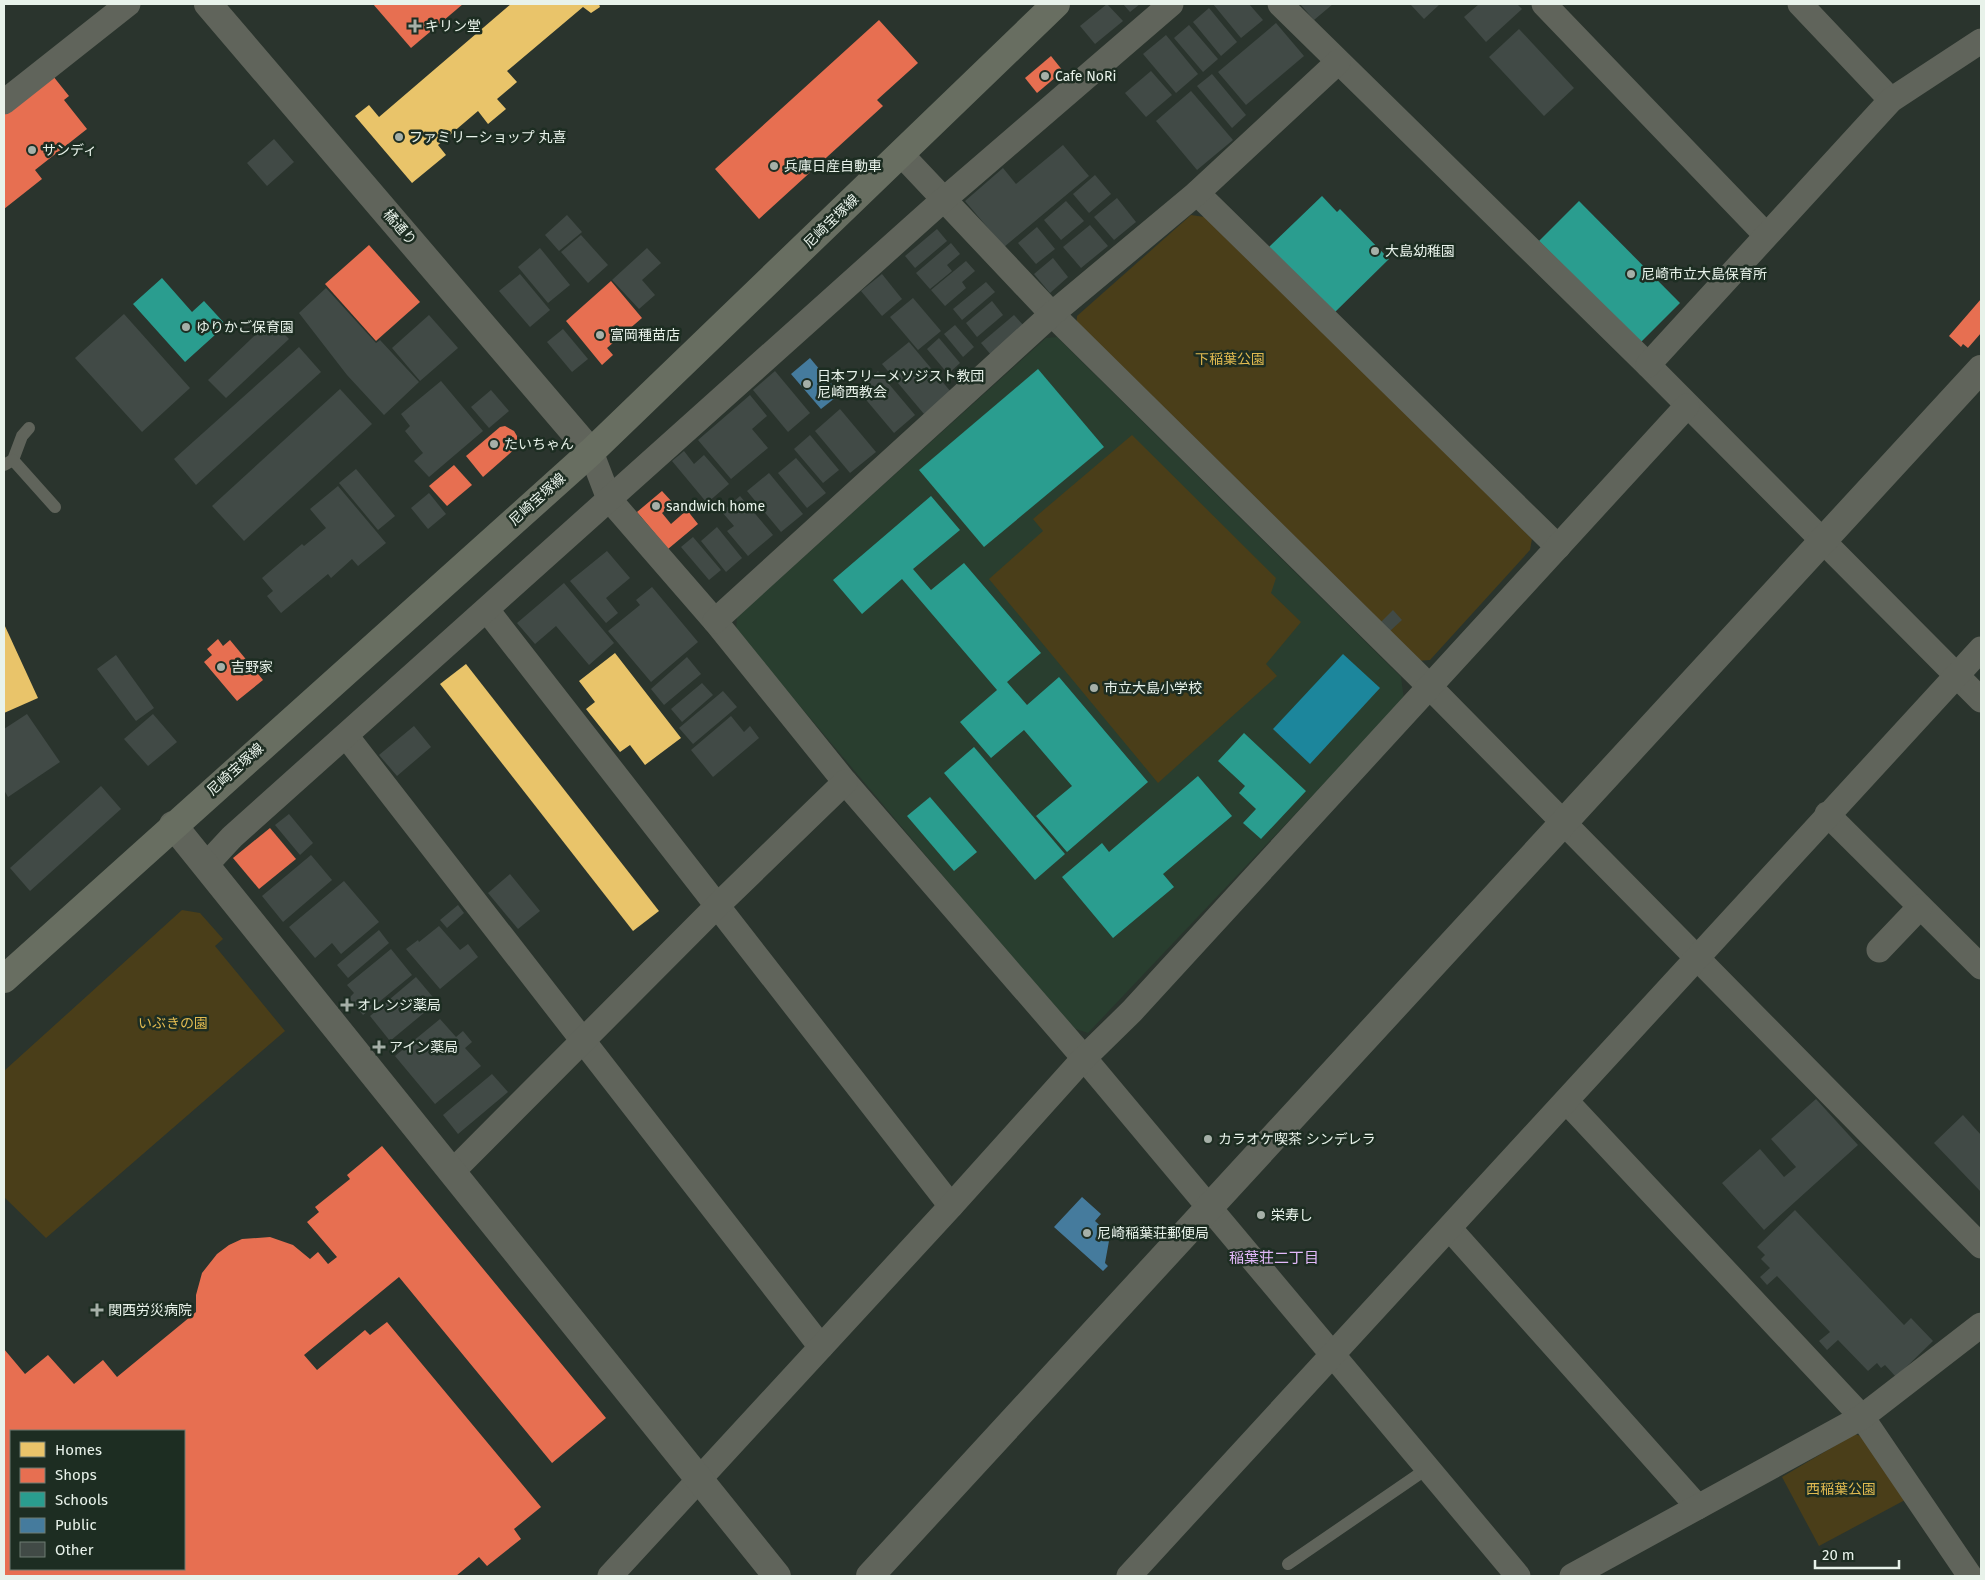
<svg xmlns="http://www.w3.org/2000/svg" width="1985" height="1580" viewBox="0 0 1985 1580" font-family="'Fira Sans','Noto Sans JP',sans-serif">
  <rect width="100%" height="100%" fill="#2a342d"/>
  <path fill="#293e2f" d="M1057,337L1401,677L1404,699L1088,1033L1070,1027L736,630L737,617L1046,338Z"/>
  <g fill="#4a3e19">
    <path d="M1191,215L1211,218L1532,539L1530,550L1430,660L1415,661L1076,327L1077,316Z"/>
    <path d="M1132,435L1276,578L1271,593L1301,622L1266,664L1277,676L1158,783L989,579L1043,531L1033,519Z"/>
    <path d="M182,910L200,913L223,939L215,946L285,1031L46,1238L4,1197V1071Z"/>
    <path d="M1855,1434L1863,1437L1905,1500L1819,1546L1782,1477Z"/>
  </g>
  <path fill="#1c869c" d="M1343,654L1380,688L1310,764L1273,729Z"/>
  <g fill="#e9c46a">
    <path d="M511,4H599L600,7L591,13L583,7L507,71L517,82L497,99L506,109L488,124L478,111L438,145L446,155L412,183L355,116L369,105L379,117Z"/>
    <path d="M4,624L38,698L4,713Z"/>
    <path d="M615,653L681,738L645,765L630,745L620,752L586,709L595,702L579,681Z"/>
    <path d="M466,664L659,911L633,931L440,684Z"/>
  </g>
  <g fill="#e76f51" fill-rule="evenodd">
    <path d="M373,4H463L411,48Z"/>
    <path d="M879,20L918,63L877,100L883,106L759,219L715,169Z"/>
    <path d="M1051,56L1063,71L1037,93L1025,78Z"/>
    <path d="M53,76L69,96L64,100L87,129L35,170L42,179L4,209V114Z"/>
    <path d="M369,245L420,302L376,341L325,284Z"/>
    <path d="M611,281L642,318L607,348L613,355L602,365L566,321Z"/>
    <path d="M1981,299V333L1968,348L1963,344L1961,347L1949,336Z"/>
    <path d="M505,426L514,431L517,436V447L483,477L466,456L500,427Z"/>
    <path d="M454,465L472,485L447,506L429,486Z"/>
    <path d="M662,491L673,503L662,513L671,524L687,510L698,524L668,549L637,512Z"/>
    <path d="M218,639L223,646L230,640L263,680L237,701L204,662L212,655L207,649Z"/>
    <path d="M270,828L296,859L259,889L233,858Z"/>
    <path d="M382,1146L606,1418L552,1463L399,1277L304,1355L317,1370L365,1330L370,1335L387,1322L541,1507L514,1529L521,1539L487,1566L479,1557L456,1576H4V1349L25,1374L48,1355L74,1384L103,1360L117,1377L196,1312V1295L202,1273L217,1254L229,1245L242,1239L270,1237L293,1245L310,1259L318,1252L328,1264L337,1257L307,1222L319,1212L315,1207L350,1179L347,1175ZM11,1431H184V1569H11Z"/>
  </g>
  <g fill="#2a9d8f">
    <path d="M1322,196L1337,212L1340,209L1389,259L1333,314L1269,247Z"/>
    <path d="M1579,201L1680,303L1640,343L1539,241Z"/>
    <path d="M162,278L192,312L204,301L226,325L185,362L133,304Z"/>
    <path d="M1038,369L1104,447L984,547L919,470Z"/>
    <path d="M931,496L960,530L913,569L931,590L964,563L1041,653L1007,682L1027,705L1059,677L1148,782L1067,852L1036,816L1072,786L1024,730L991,758L960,722L997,690L920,600L902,579L862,614L833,580Z"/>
    <path d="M1244,733L1306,791L1261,839L1243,823L1256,809L1239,793L1245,786L1218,761Z"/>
    <path d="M974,747L1065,854L1035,880L944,773Z"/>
    <path d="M1198,776L1232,816L1163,874L1174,887L1113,938L1062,877L1102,843L1109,852Z"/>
    <path d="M930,797L977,852L954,871L907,816Z"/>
  </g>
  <g fill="#457b9d">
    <path d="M810,358L840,394L821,409L791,374Z"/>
    <path d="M1082,1197L1101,1214L1095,1221L1113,1237L1109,1241L1105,1263L1108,1266L1103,1271L1054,1227Z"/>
  </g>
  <g fill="#414a46">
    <path d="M1107,4L1123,21L1095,44L1080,26Z"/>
    <path d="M1123,4H1140L1130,12Z"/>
    <path d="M1213,4H1249L1263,20L1241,38Z"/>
    <path d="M1300,4H1333L1314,20Z"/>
    <path d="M1410,4H1440L1424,19Z"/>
    <path d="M1479,4H1517L1522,9L1486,42L1464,17Z"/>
    <path d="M1209,8L1237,42L1221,56L1193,22Z"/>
    <path d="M1276,23L1304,56L1246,105L1218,72Z"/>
    <path d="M1189,25L1218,59L1203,72L1174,38Z"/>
    <path d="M1519,29L1574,88L1544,116L1489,57Z"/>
    <path d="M1166,35L1198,74L1176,93L1143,54Z"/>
    <path d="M1151,71L1172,95L1146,117L1125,93Z"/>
    <path d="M1212,74L1246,115L1232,128L1197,86Z"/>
    <path d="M1191,91L1233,140L1197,170L1156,121Z"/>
    <path d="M274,139L294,162L267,186L247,163Z"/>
    <path d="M1063,145L1089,176L1004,247L965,201L1003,168L1016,184Z"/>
    <path d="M1095,175L1111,194L1089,213L1073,194Z"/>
    <path d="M1117,198L1136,222L1114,240L1094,217Z"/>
    <path d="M1066,201L1084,221L1061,240L1044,220Z"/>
    <path d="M567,215L582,232L559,251L545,235Z"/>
    <path d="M1090,225L1108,246L1081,268L1063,247Z"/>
    <path d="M1037,227L1055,249L1036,264L1018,243Z"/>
    <path d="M937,229L947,241L915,268L905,256Z"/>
    <path d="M581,235L608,265L588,283L561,252Z"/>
    <path d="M951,243L960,254L947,265L952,271L930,289L916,273Z"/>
    <path d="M540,248L570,285L548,303L518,267Z"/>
    <path d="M647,248L661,263L642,280L655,295L639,309L612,280Z"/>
    <path d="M1053,258L1068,277L1050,293L1034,274Z"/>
    <path d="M966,261L975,271L962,282L966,288L945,306L931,290Z"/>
    <path d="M520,274L550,310L530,327L499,291Z"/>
    <path d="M882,274L902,299L882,316L861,291Z"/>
    <path d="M986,282L995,292L962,320L953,309Z"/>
    <path d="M326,288L376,343L380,340L419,382L384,415L347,375L299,313Z"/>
    <path d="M913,298L941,331L918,350L890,317Z"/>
    <path d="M992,301L1003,315L977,337L966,323Z"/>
    <path d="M124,314L190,388L142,432L75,358Z"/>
    <path d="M429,315L458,348L420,381L392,348Z"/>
    <path d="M1014,315L1025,327L991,355L981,343Z"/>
    <path d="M271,320L289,339L226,398L208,380Z"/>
    <path d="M955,325L974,347L963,357L944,334Z"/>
    <path d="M563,329L588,359L572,372L547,342Z"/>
    <path d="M939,338L960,363L948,374L927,349Z"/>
    <path d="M909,342L951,392L924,414L882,364Z"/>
    <path d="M299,347L321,372L196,485L174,459Z"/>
    <path d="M775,371L810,413L788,432L753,390Z"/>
    <path d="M878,371L915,415L894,433L857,389Z"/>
    <path d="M441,381L483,431L429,477L414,461L423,453L405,431L410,426L401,414Z"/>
    <path d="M340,389L372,424L244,541L212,506Z"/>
    <path d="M491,390L509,411L489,428L471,407Z"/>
    <path d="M750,395L767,416L752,429L768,448L731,479L698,440Z"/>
    <path d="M840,409L876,452L850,473L815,431Z"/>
    <path d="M810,435L839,470L823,483L794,449Z"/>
    <path d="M684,451L694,464L704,455L729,484L707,503L672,461Z"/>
    <path d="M796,458L826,493L807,508L778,473Z"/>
    <path d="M356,469L395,516L378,530L339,483Z"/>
    <path d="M769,473L803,514L781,532L747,491Z"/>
    <path d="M338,486L386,543L358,566L352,559L331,578L328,574L281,613L267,596L273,591L262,578L302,544L304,546L326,528L310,509Z"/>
    <path d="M429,493L446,514L428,529L411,508Z"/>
    <path d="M740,496L773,535L748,556L727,531L734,526L722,512Z"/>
    <path d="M717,527L742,558L726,572L701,541Z"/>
    <path d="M693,537L721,570L709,580L681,547Z"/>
    <path d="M607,551L630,578L606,598L618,613L606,623L570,581Z"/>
    <path d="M564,583L614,643L589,665L556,626L535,644L517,623Z"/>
    <path d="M652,587L698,642L651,682L608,631L640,605L636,600Z"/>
    <path d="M1393,610L1402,620L1390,631L1381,622Z"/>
    <path d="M116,655L154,708L136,721L97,669Z"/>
    <path d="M687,657L701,674L664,705L651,689Z"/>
    <path d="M702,683L713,695L682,722L671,709Z"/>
    <path d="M723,691L737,707L693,744L679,728Z"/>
    <path d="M27,714L60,762L8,797L4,790V729Z"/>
    <path d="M153,714L177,742L148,766L124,739Z"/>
    <path d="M731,716L744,732L750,726L759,738L713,777L691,750Z"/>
    <path d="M414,726L431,747L397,776L379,755Z"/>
    <path d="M101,786L121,809L30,891L10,868Z"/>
    <path d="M289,814L313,843L300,855L275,825Z"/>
    <path d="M311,855L332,880L283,922L262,896Z"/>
    <path d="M510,874L540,911L518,929L488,893Z"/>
    <path d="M344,881L379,922L341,954L332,943L315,958L289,927Z"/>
    <path d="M458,905L464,913L447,928L440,920Z"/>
    <path d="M439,926L460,950L468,944L478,957L440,989L406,949L418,940L419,942Z"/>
    <path d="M379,930L389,943L348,978L337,965Z"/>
    <path d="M391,949L412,975L363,1015L349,998L354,993L347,985Z"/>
    <path d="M416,977L437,1002L390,1041L370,1016Z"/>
    <path d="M440,1019L456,1037L463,1031L472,1042L465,1048L481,1066L435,1104L395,1056Z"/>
    <path d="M492,1074L508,1092L458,1134L443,1115Z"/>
    <path d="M1816,1099L1858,1145L1764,1230L1722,1183L1760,1149L1784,1177L1796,1167L1771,1139Z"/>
    <path d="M1963,1115L1981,1135V1192L1934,1143Z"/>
    <path d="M1795,1210L1904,1325L1911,1318L1933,1341L1896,1377L1885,1365L1881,1368L1877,1363L1868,1371L1838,1340L1827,1350L1819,1341L1830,1332L1777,1276L1767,1285L1760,1277L1770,1268L1761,1259L1765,1255L1757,1247Z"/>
  </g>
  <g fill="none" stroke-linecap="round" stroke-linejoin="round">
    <g stroke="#60645b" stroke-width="12">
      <path d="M13,460L22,436L29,428"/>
      <path d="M4,465L13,460L55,507"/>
      <path d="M1288,1564L1428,1468"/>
    </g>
    <g stroke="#60645b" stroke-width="25">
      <path d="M1280,4L1648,365L1981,700"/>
      <path d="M1544,4L1766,235"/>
      <path d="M1800,4L1891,100"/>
      <path d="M4,102L128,4"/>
      <path d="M901,154L1052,314L1418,675L1981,1246"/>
      <path d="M1197,193L1558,547"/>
      <path d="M1648,365L1891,100L1981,41"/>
      <path d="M591,452L609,499L715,621L845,782L1084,1058L1518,1576"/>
      <path d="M487,610L951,1206"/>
      <path d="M715,621L1052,314L1197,193L1338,62"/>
      <path d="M347,737L821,1347"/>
      <path d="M1827,814L1981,967"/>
      <path d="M206,865L232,837L933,209L1171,4"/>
      <path d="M1879,950L1920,907"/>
      <path d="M1567,1102L1862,1417L1970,1576"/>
      <path d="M452,1172L716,907L845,782"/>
      <path d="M1450,1229L1698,1507"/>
      <path d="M610,1576L951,1206L1084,1058L1132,1011L1687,406"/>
      <path d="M1129,1576L1981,649"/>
      <path d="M1572,1576L1862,1417L1981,1325"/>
    </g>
    <g stroke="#60645b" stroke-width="28">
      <path d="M208,4L591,452"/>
      <path d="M173,825L777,1576"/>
      <path d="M870,1576L1981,369"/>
    </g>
    <path stroke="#686e61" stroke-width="28" d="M4,979L591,452L1056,4"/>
  </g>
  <g fill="#a6b0a8" stroke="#1d2d22" stroke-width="2">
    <path d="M412.5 18.5h5v5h5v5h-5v5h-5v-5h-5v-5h5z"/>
    <circle cx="1045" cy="76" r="5"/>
    <circle cx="399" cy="137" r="5"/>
    <circle cx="32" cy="150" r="5"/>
    <circle cx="774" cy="166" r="5"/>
    <circle cx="1375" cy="251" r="5"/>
    <circle cx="1631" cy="274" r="5"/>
    <circle cx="186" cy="327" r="5"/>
    <circle cx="600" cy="335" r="5"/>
    <circle cx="807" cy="384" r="5"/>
    <circle cx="494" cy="444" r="5"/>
    <circle cx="656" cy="506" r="5"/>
    <circle cx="221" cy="667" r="5"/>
    <circle cx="1094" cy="688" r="5"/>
    <path d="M344.5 997.5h5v5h5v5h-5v5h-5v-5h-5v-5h5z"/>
    <path d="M376.5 1039.5h5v5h5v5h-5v5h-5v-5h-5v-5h5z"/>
    <circle cx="1208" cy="1139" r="5"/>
    <circle cx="1261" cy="1215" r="5"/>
    <circle cx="1087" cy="1233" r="5"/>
    <path d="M94.5 1302.5h5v5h5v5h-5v5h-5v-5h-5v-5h5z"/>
  </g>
  <g text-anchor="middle" stroke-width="5" stroke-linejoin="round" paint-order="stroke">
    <g font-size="14" fill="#e8f2ea" stroke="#1d2d22" text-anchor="start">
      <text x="425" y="31">キリン堂</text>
      <text x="1055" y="81">Cafe NoRi</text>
      <text x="409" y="142">ファミリーショップ 丸喜</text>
      <text x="42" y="155">サンディ</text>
      <text x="784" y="171">兵庫日産自動車</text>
      <text x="1385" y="256">大島幼稚園</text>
      <text x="1641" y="279">尼崎市立大島保育所</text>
      <text x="196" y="332">ゆりかご保育園</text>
      <text x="610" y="340">富岡種苗店</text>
      <text x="817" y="381">日本フリーメソジスト教団<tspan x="817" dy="16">尼崎西教会</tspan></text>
      <text x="504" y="449">たいちゃん</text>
      <text x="666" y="511">sandwich home</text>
      <text x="231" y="672">吉野家</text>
      <text x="1104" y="693">市立大島小学校</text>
      <text x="357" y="1010">オレンジ薬局</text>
      <text x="389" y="1052">アイン薬局</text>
      <text x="1218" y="1144">カラオケ喫茶 シンデレラ</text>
      <text x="1271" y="1220">栄寿し</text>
      <text x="1097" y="1238">尼崎稲葉荘郵便局</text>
      <text x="108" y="1315">関西労災病院</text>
    </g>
    <g font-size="14" fill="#e8f2ea" stroke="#1d2d22">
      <text transform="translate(831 221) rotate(-44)" y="5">尼崎宝塚線</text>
      <text transform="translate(400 227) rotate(49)" y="5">橘通り</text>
      <text transform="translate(537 499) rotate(-42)" y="5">尼崎宝塚線</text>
      <text transform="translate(235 769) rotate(-42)" y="5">尼崎宝塚線</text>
    </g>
    <g font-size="14" fill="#e1ba50" stroke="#1d2d22">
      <text x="1230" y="364">下稲葉公園</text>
      <text x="173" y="1028">いぶきの園</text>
      <text x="1841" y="1494">西稲葉公園</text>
    </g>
    <g font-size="15" fill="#e3b9fa" stroke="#1d2d22">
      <text x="1274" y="1263">稲葉荘二丁目</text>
    </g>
  </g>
  <rect width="1985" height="1580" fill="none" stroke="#e8f2ea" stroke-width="10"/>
  <rect x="10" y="1430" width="175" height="140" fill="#1d2d22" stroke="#6e7c72"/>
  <rect x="20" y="1442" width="25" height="15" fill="#e9c46a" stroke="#6e7c72"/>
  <text x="55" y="1455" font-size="15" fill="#e8f2ea">Homes</text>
  <rect x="20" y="1468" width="25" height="15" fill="#e76f51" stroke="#6e7c72"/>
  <text x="55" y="1480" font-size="15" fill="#e8f2ea">Shops</text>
  <rect x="20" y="1492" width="25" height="15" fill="#2a9d8f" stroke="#6e7c72"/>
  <text x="55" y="1505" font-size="15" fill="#e8f2ea">Schools</text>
  <rect x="20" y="1518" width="25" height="15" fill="#457b9d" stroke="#6e7c72"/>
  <text x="55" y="1530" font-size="15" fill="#e8f2ea">Public</text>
  <rect x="20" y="1542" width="25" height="15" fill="#414a46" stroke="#6e7c72"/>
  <text x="55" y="1555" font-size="15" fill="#e8f2ea">Other</text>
  <path d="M1815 1560v8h84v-8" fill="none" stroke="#e8f2ea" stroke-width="2.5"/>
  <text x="1822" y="1560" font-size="15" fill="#e8f2ea" stroke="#1d2d22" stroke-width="4" paint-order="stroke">20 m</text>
</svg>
